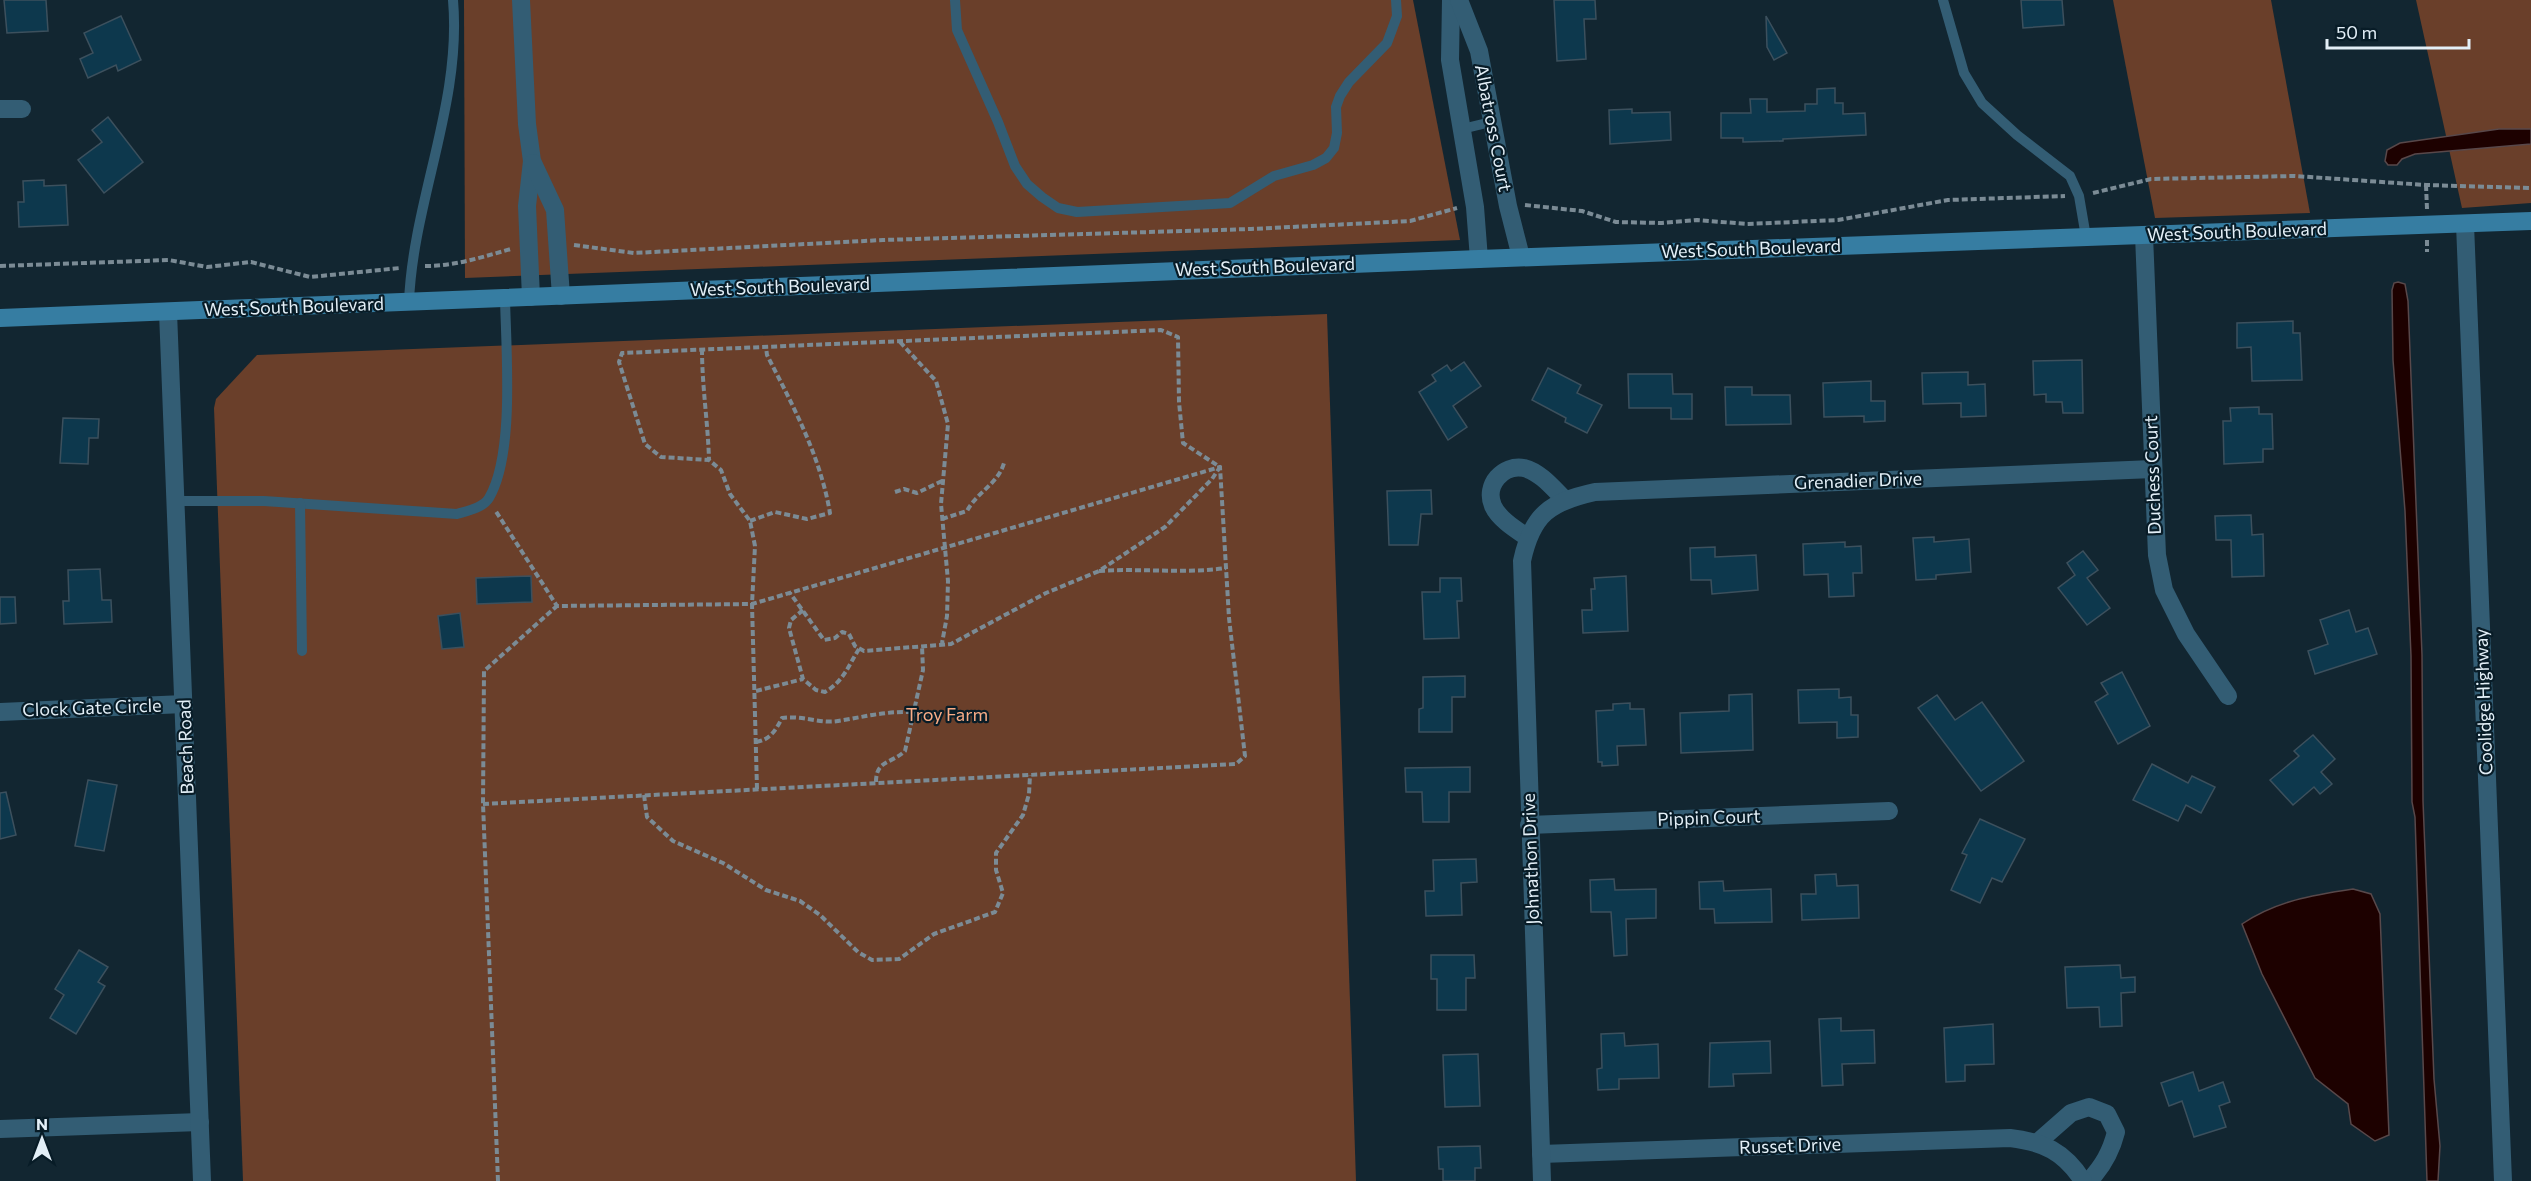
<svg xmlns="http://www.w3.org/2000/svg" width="2531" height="1181" viewBox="0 0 2531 1181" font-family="Commissioner,sans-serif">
  <rect width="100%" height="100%" fill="#122631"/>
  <g fill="#6a3f2a">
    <path d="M464,0H1413L1460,240L465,278Z"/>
    <path d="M2113,0H2271L2310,213L2155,218Z"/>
    <path d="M2416,0H2531V203L2462,208Z"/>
    <path d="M1327,314L1356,1181H243L214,408L216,399L257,355Z"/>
  </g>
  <g fill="#1d0100" stroke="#58484a" stroke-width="1.5">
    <path d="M2499,129H2531V144L2415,154L2402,159L2397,165H2388L2385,161L2387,150L2400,143Z"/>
    <path d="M2398,282L2405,284L2408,301L2422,655L2423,801L2434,1079L2440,1146L2438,1181H2427L2415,817L2412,802L2411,656L2405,511L2393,360L2392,290L2394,283Z"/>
    <path d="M2353,889L2371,894L2380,914L2389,1135L2375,1141L2351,1124L2348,1104L2315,1078L2262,974L2242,924C2276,901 2313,895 2353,889Z"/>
  </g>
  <g fill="#0d384d" stroke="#3c505d" stroke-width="1.5">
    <path d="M4,0H46L48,31L7,33Z"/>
    <path d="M1554,0H1595L1596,19H1584L1586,59L1557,61Z"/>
    <path d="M2021,0H2062L2064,25L2023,28Z"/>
    <path d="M121,16L141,60L118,71L116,65L88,78L80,59L93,53L84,33Z"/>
    <path d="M1766,16L1787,53L1774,60L1767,47Z"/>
    <path d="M1835,88V103H1843V114L1865,113L1866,135L1783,139V141L1743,142V138H1721V113H1751L1750,99H1767V112L1805,111V104H1817V89Z"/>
    <path d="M1632,109V113L1670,112L1671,140L1610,144L1609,110Z"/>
    <path d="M108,117L143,162L104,193L78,160L102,142L92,130Z"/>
    <path d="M44,180V186L66,185L68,225L19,227L18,202H24L23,181Z"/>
    <path d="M2293,321V333H2300L2302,380L2252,381L2251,347L2237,348V323Z"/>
    <path d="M2082,360L2083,413H2063L2062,402H2046V394L2034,395L2033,361Z"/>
    <path d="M1464,362L1481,386L1453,406L1467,427L1448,440L1419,392L1436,381L1432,375L1447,365L1451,371Z"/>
    <path d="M1548,368L1581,385L1577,393L1602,405L1587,433L1565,422L1566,418L1532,400Z"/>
    <path d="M1968,372V385L1985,384L1986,416L1961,417V403L1923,404L1922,373Z"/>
    <path d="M1628,374H1672L1673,394H1692V419H1671V408H1629Z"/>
    <path d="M1871,381V401H1885V421L1864,422V416L1824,417L1823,383Z"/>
    <path d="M1725,387H1752V395H1790L1791,424L1726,425Z"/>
    <path d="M2259,407V414H2272L2273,449H2263V462L2224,464L2223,421H2231L2230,408Z"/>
    <path d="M63,418L99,419L98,438H89L88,464L60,463Z"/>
    <path d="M1431,490L1432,514H1421L1418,545H1389L1387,491Z"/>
    <path d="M2251,515L2252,535L2263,534L2264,576L2232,577L2231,540H2216L2215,516Z"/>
    <path d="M1934,537V542L1969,539L1971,572L1936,575V579L1916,580L1913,538Z"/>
    <path d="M1845,542V547L1861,546L1862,573H1853L1854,596L1829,597L1828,574L1804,575L1803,544Z"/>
    <path d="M1715,547V557L1756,555L1758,590L1712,594L1711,580H1691L1690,548Z"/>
    <path d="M2083,551L2098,570L2087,578L2110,608L2087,625L2058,588L2075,575L2067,563Z"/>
    <path d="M100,569L102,600H111L112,622L64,624L63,601H69L68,570Z"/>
    <path d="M531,576L532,602L477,604L476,578Z"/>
    <path d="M1626,576L1628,631L1583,633L1582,610H1592L1591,589H1595L1594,578Z"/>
    <path d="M1440,578H1461L1462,601H1457L1459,638L1424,639L1422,592H1440Z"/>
    <path d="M0,597H15L16,623L0,624Z"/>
    <path d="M2349,610L2356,632L2368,628L2377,654L2315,674L2308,651L2328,644L2320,620Z"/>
    <path d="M460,613L464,647L442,649L438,616Z"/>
    <path d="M2122,672L2150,726L2118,744L2095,702L2108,694L2101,683Z"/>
    <path d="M1465,676V697H1452V732H1419V709L1423,708V677Z"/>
    <path d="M1839,689V698L1851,697V715H1858V737L1837,738V722L1799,723L1798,690Z"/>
    <path d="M1752,694L1753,750L1681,753L1680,713L1729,711V695Z"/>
    <path d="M1937,695L1955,720L1982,702L2024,761L1981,791L1918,708Z"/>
    <path d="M1630,703V709H1644L1646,745L1617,746L1618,765L1602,766V762H1598L1596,711L1613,710V704Z"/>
    <path d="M2313,735L2335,759L2321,772L2332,784L2320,794L2314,787L2293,805L2270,780L2299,756L2294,751Z"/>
    <path d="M2152,764L2188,783L2192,776L2215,787L2201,813L2186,805L2178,821L2133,800Z"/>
    <path d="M1470,767V792H1449V822H1423L1422,792H1406L1405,768Z"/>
    <path d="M88,780L117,785L104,851L75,846Z"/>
    <path d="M6,792L16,835L0,839V793Z"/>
    <path d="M1980,819L2025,839L2002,882L1992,878L1980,903L1951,890L1967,855L1962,853Z"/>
    <path d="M1476,859L1477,882L1461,883L1462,915L1426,916L1425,891H1434L1433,860Z"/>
    <path d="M1836,874L1837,886L1858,885L1859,918L1802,920L1801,894H1816L1815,875Z"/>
    <path d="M1614,879L1615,890L1656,889V918L1626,919L1627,955L1614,956L1611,912H1591L1590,880Z"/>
    <path d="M1723,881L1724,891L1771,889L1772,922L1715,923L1714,909H1700L1699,882Z"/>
    <path d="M79,950L108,967L98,982L105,986L76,1034L50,1018L64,995L55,989Z"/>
    <path d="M1431,955H1474L1475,978H1466V1010H1437V979H1431Z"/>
    <path d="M2120,965L2121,978L2135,977V992L2121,993L2122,1026L2100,1027L2099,1007L2067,1008L2065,967Z"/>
    <path d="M1841,1018V1031L1874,1030L1875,1063L1842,1064L1843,1085L1822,1086L1819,1019Z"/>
    <path d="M1993,1024L1994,1064L1965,1065V1081L1946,1082L1944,1028Z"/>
    <path d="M1624,1033L1625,1046L1658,1044L1659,1078L1619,1079V1089L1598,1090L1597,1069L1602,1068L1601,1034Z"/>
    <path d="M1770,1041L1771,1073L1733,1074L1734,1086L1709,1087L1710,1043Z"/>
    <path d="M1478,1054L1480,1106L1445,1107L1443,1055Z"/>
    <path d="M2193,1072L2199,1091L2223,1082L2230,1102L2219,1106L2226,1127L2194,1137L2182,1101L2169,1106L2161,1083Z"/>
    <path d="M1480,1146L1481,1168H1475V1181H1443V1169H1439L1438,1147Z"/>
  </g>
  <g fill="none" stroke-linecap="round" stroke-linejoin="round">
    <g stroke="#7b8b95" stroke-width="4" stroke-dasharray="6 3" stroke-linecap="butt">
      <path d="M2426,185L2427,209"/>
      <path d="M2093,193L2151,179L2295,176L2426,185L2531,188"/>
      <path d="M1525,205L1582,211L1616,222L1662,223L1697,220L1747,224L1838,220L1948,200L2065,196"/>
      <path d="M2427,240V252"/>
      <path d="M574,245L634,253L883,240L1251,229L1410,221L1457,208"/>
      <path d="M0,266L169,260L207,267L251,262L310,277L400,268"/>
      <path d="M425,266C456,266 482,257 511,249"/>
      <path d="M900,342L936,381L948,424L941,504L948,581L947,616L942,643"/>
      <path d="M702,349C702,387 708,423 709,460"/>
      <path d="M895,492L904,489L917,493L942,481"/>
      <path d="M942,519L967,511C977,492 998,484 1004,463"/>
      <path d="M750,521L775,512L807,519L830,513C820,455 793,406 767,355L766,347"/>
      <path d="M1099,571C1142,568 1184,574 1226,568"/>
      <path d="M803,610L791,620L789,628L803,679L816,690L825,692C844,681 848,666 859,649"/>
      <path d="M756,691L803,679"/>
      <path d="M756,742C770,740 776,730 782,718C802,715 820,724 838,721C863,717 886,711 912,712"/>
      <path d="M876,782C876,760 891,764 905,751L923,670L922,646"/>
      <path d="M757,789L752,604L755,546L750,521L730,494L721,470L709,460L661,457L645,444L619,362L622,353L1161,330L1178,337L1179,402L1183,443L1220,467L1212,479L1165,527L1099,571L1046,593L951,644L864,651L855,646L849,634L842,632L835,638L824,640L790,593"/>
      <path d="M644,795L647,817L673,841L723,863L766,890L800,901L820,915L858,952L872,960L899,959L934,934L995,912L1003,893L996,870V853L1023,815L1029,794L1030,775"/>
      <path d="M483,804L1236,764L1245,756L1229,618L1220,467L752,604L557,606L495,510"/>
      <path d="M498,1181L483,804L484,671L557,606"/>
    </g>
    <g stroke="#335d74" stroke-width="10">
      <path d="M955,0L957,30L998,122L1015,166L1027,184L1042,197L1058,208L1077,212L1230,203L1274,176L1313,165L1326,158L1334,148L1337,133L1336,107L1340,96L1349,82L1387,43L1397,16L1396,0"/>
      <path d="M1943,0L1964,73L1982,103L2017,135L2070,176L2079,196L2086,237"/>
      <path d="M1462,129L1491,122"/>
      <path d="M409,302C413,201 462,103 453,0"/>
      <path d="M177,501H264L457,514C467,511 483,508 489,498C515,454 506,350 505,298"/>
      <path d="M300,503L302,651"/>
    </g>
    <g stroke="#335d74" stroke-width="18">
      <path d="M521,0L527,124L532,161L527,206L531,297"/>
      <path d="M1451,0L1450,60L1475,207L1479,259"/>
      <path d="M1459,0L1479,51L1508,206L1521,257"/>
      <path d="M0,109H22"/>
      <path d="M533,163L555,210L561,296"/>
      <path d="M2144,235L2157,555L2164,590L2186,634L2228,696"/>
      <path d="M1527,537C1515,529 1499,519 1493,506C1484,485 1503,464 1524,468C1540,472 1553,488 1564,499"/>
      <path d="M0,712L184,704"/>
      <path d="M1529,825L1889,811"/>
      <path d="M0,1129L200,1122"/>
      <path d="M2038,1142L2071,1113L2089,1107L2107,1114L2116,1132C2111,1152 2103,1166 2089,1181"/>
      <path d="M1541,1154L2010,1138C2043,1142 2064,1151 2083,1181"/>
      <path d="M1542,1181L1522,561C1532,514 1550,502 1595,492L2153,469"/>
    </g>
    <g stroke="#335d74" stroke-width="18">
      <path d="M2465,224L2503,1181"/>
      <path d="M168,312L202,1181"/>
    </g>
    <path stroke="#367da2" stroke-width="18" d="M0,318L1479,259L2531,221"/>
  </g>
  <g text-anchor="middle" stroke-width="4.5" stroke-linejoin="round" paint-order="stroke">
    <g font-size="18" fill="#e3eff7" stroke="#081c27">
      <text transform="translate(1493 128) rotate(79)" y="6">Albatross Court</text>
      <text transform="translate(2237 232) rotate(-2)" y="6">West South Boulevard</text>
      <text transform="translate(1751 249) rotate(-2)" y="6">West South Boulevard</text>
      <text transform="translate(1265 267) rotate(-2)" y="6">West South Boulevard</text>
      <text transform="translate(780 287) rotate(-2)" y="6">West South Boulevard</text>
      <text transform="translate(294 307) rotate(-2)" y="6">West South Boulevard</text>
      <text transform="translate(2153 475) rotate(-92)" y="6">Duchess Court</text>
      <text transform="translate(1858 481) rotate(-2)" y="6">Grenadier Drive</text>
      <text transform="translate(2484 702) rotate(-92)" y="6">Coolidge Highway</text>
      <text transform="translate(92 708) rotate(-2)" y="6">Clock Gate Circle</text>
      <text transform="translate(186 747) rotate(-92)" y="6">Beach Road</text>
      <text transform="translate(1709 818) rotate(-2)" y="6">Pippin Court</text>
      <text transform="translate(1531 859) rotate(-92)" y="6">Johnathon Drive</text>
      <text transform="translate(1790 1146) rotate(-2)" y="6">Russet Drive</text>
    </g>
    <g font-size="18" fill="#faad87" stroke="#081c27">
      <text x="947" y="721">Troy Farm</text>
    </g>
  </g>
  <g transform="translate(42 1139)" stroke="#081c27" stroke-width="4.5" paint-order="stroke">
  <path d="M0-4.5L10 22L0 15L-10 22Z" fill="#e3eff7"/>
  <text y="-9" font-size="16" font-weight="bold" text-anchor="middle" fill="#e3eff7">N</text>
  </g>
  <path d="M2327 39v9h142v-9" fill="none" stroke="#e3eff7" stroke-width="3"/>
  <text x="2336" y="39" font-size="18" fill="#e3eff7" stroke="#081c27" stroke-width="4.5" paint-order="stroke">50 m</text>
</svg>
